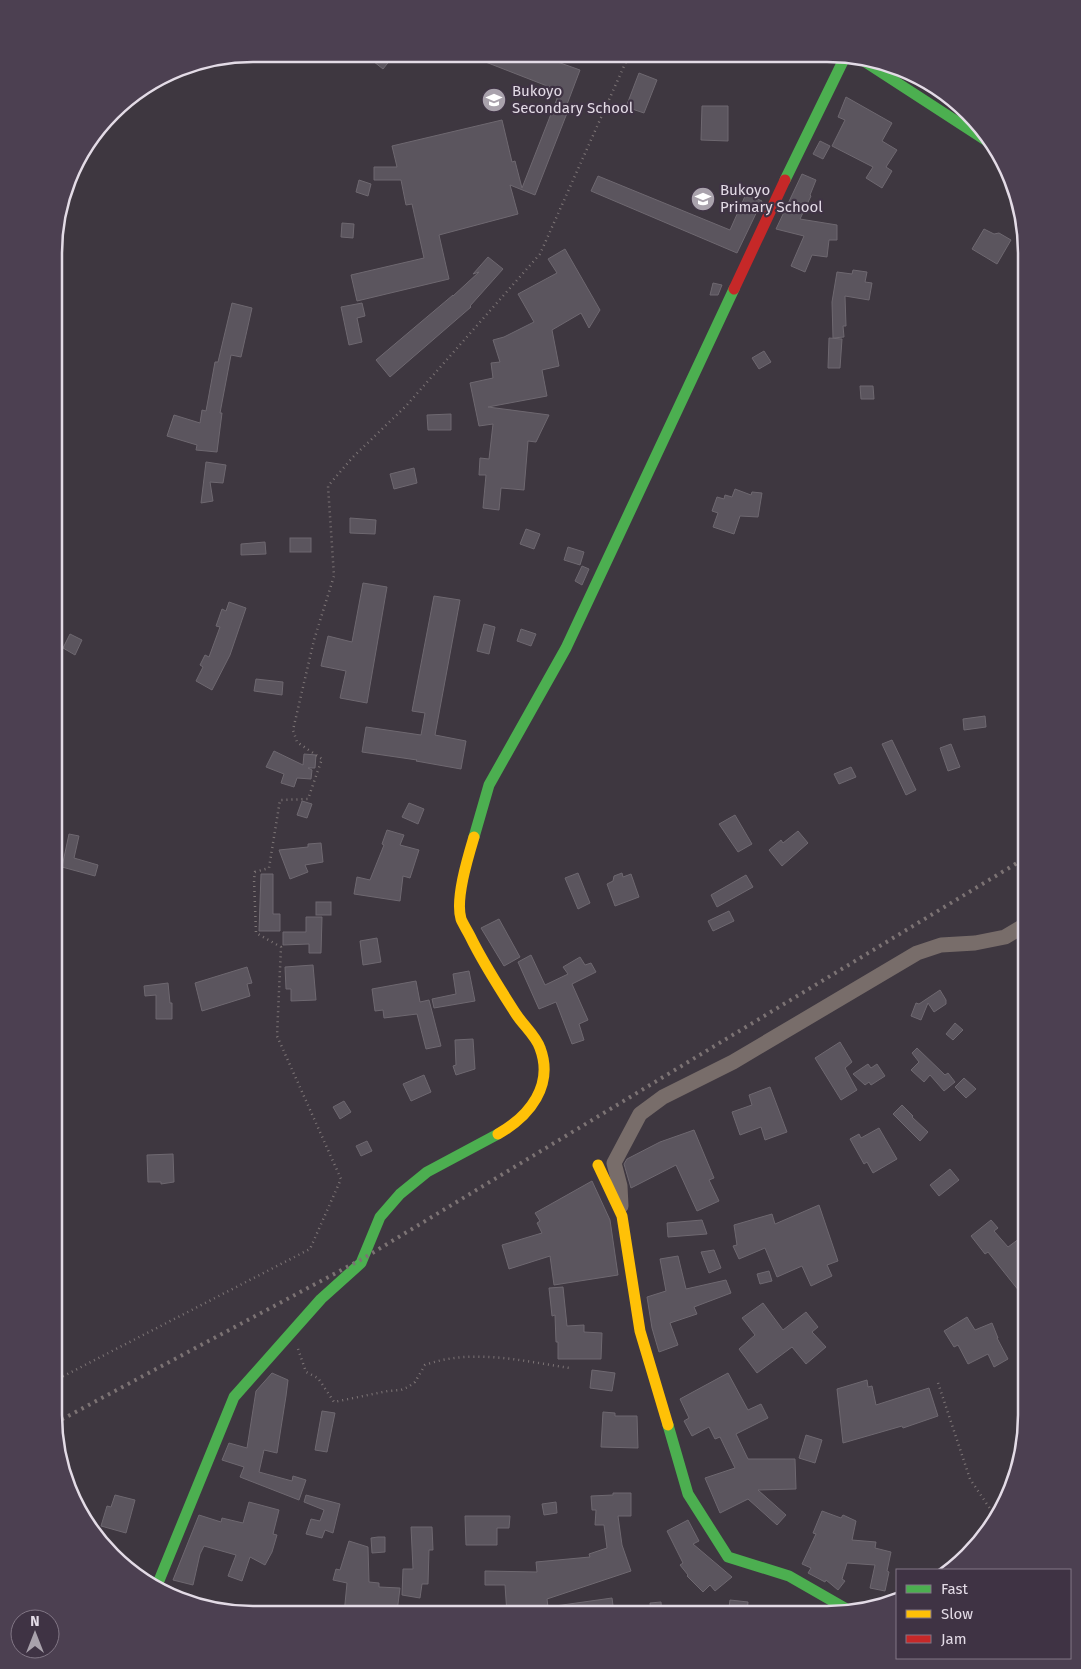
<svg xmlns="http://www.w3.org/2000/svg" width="1081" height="1669" viewBox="0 0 1081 1669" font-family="'Fira Sans',sans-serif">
  <rect width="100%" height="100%" fill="#3e3740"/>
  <g fill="#5b555e" stroke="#6e6870">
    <path d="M364,54H395L383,69Z"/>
    <path d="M465,54L538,55L580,70L566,107L569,108L535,195L510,185L518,214L439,235L449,279L357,301L351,275L424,258L412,204L406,205L401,180H374V167H397L392,146L502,120L512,162L515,161L522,188L560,91Z"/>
    <path d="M639,73L657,80L644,113L626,107Z"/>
    <path d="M846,97L892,123L882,141L897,150L886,167L892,171L882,188L866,178L873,167L832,146L845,120L838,117Z"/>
    <path d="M702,106H728V141L701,140Z"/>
    <path d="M820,141L830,146L823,159L813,154Z"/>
    <path d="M802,174L816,180L810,195L811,196L800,219L837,225V240H829L827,257L812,255L805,272L791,266L804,236L776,229Z"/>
    <path d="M598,176L730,230L746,194L762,201L737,253L591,191Z"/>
    <path d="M359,180L371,184L368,196L356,192Z"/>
    <path d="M342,223L354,224L353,238L341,237Z"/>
    <path d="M984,229L994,234L999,233L1011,240L997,264L972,249Z"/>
    <path d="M565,249L600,310L589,328L581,313L552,330L559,366L542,370L547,396L488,407L549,415L536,442L528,441L524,490L501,488L499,510L483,508L486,475H479L480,458L489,459L493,424L479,426L470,383L493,378L491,363L500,362L493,340L504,337L534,322L518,294L557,273L548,259Z"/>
    <path d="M488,257L503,269L470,306L471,307L390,377L376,360L453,295V296L479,272L473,274Z"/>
    <path d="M853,270L867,272L865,282L872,283L869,300L845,296L846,326H843L844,337L833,338L832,302L837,272L852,274Z"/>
    <path d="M713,283L722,285L718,295H710Z"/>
    <path d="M232,303L252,308L241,357L231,355L220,413H222L217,452L196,450L197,445L167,436L174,415L200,423L202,410L206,411L215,362H218Z"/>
    <path d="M362,303L365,316L357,318L362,342L349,345L341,307Z"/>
    <path d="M829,338L842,339L840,368H828Z"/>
    <path d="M764,351L771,362L759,369L752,358Z"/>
    <path d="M860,386H873L874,399H861Z"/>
    <path d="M451,414V430H428L427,415Z"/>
    <path d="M206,462L226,465L223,483L210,482L213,501L201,503Z"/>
    <path d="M414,468L417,483L394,489L390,474Z"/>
    <path d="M735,489L751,495L752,492L762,493L758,517L740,516L734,534L713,527L718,513L712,511L717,497L724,499L725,495L732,497Z"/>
    <path d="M350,518L376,520L375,534L350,533Z"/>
    <path d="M526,529L540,534L534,549L520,544Z"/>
    <rect x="290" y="538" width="21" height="14"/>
    <path d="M265,542L266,554L241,555V544Z"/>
    <path d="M568,547L584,552L580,565L564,560Z"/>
    <path d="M582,566L589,569L582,585L575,581Z"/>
    <path d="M363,583L387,587L367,703L340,698L346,671L321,666L328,636L352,642Z"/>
    <path d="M434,596L460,600L435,735L466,741L461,769L416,761L417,760L362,752L366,727L421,735L425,713L412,711Z"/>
    <path d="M229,602L246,608L230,655L212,690L196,681L203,667L200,665L205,655L209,657L220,627L216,626L222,609L226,611Z"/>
    <path d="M484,624L495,627L489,654L477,651Z"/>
    <path d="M521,629L536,634L531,646L517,641Z"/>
    <path d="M70,634L82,640L75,655L63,648Z"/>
    <path d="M256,679L283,682L282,695L254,691Z"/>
    <path d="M985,716L986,727L964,730L963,719Z"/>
    <path d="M892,740L916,790L906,795L882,744Z"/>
    <path d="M951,744L960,767L948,771L940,748Z"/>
    <path d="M274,751L303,765L304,754L316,755L315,768H308L312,770L311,779L297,778L294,787L281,783L284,774L266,767Z"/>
    <path d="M851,767L856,777L839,784L834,774Z"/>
    <path d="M302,801L312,804L307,818L297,815Z"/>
    <path d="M409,803L424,809L418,824L402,817Z"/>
    <path d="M735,815L752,844L738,852L719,824Z"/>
    <path d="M387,830L404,835L400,845L419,850L410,878L403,876L400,901L354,894L357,877L370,880L384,845L382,844Z"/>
    <path d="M798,831L808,843L782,866L769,850L781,840L783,843Z"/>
    <path d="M69,834L79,836L74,858L98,865L95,876L62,867Z"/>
    <path d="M321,843L323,862L305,865L308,872L290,879L279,850L308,847V844Z"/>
    <path d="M578,873L590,903L578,909L565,878Z"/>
    <path d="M622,873L623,877L631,874L639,897L615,906L607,884L613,881L614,876Z"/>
    <path d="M261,874H273V914H280V931H259Z"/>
    <path d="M746,875L753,887L717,907L711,895Z"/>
    <rect x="316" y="902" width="15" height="13"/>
    <path d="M729,911L734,921L713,931L708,921Z"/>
    <path d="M306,917H322L321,953H309V944L283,945V932H306Z"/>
    <path d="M499,919L520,957L504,966L481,928Z"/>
    <path d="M377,938L381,962L363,965L360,941Z"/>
    <path d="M531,955L545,985L566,975L568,974L563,967L580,957L585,965L591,963L596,972L572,984L588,1020L579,1024L584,1040L572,1044L556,1002L539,1009L518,962Z"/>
    <path d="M313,965L316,1000L291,1001V989H286L285,967Z"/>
    <path d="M247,967L252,983L247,984L250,996L202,1011L195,983Z"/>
    <path d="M469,971L475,1001L434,1008L432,999L456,994L453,974Z"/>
    <path d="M416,981L420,1002L429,1000L441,1046L426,1049L417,1014L384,1018L383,1010L375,1011L372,989Z"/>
    <path d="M168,983L170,1003H172V1019H156V995L145,996L144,986Z"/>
    <path d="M940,990L946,1000V1004L934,1012L928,1003L921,1020L911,1016L916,1003L919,1004Z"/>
    <path d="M955,1023L963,1030L953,1040L946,1034Z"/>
    <path d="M473,1039L475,1069L456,1075L453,1066L456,1065L455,1040Z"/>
    <path d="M840,1042L852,1062L845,1068L857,1090L841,1100L815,1058Z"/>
    <path d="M917,1048L945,1075L948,1073L955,1082L944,1091L930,1075L924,1082L911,1070L919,1062L912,1053Z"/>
    <path d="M868,1064L871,1068L877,1064L885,1076L871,1085L869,1082L865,1085L853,1074Z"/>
    <path d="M424,1075L431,1092L411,1101L403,1084Z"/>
    <path d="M964,1078L976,1089L966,1098L955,1087Z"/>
    <path d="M770,1087L787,1132L765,1140L761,1127L740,1135L732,1112L752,1105L749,1095Z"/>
    <path d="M344,1101L351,1112L340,1119L333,1107Z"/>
    <path d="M902,1105L913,1116L912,1117L928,1132L920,1141L893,1114Z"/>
    <path d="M879,1128L897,1159L873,1173L867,1162L864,1164L850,1139L859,1134L861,1138Z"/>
    <path d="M694,1130L714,1178L709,1180L719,1201L697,1211L676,1165L631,1188L624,1164L627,1159L660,1142Z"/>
    <path d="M367,1141L372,1151L361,1156L356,1146Z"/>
    <path d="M173,1154L174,1182L161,1184V1182H148L147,1155Z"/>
    <path d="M950,1169L959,1180L939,1196L930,1185Z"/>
    <path d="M592,1181L610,1220L618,1275L554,1285L550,1256L509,1269L502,1245L542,1233L537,1223L540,1221L535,1213Z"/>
    <path d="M819,1205L838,1261L827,1265L832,1276L811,1286L802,1266L777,1277L765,1248L739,1259L733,1246L737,1245L734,1225L772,1214L775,1224Z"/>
    <path d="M702,1220L707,1234L668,1237L667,1223Z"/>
    <path d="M991,1220L998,1228L994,1231L1008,1247L1027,1233V1301L988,1252L985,1254L971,1236Z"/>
    <path d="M714,1250L721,1268L709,1273L701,1252Z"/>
    <path d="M678,1256L686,1289L726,1280L731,1293L694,1307L697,1314L670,1323L678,1345L659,1352L652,1328L647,1297L666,1291L660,1259Z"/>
    <path d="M769,1271L772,1281L760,1284L757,1274Z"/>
    <path d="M563,1287L567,1326L584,1325V1332L602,1333L601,1359H558V1342H556L555,1315L552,1316L549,1288Z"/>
    <path d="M763,1303L783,1330L806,1312L818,1327L812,1332L826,1347L806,1364L792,1347L757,1373L739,1349L755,1335L742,1318Z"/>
    <path d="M967,1317L975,1330L992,1323L998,1338H997L1008,1359L994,1367L988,1354L968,1364L958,1345L954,1347L944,1331Z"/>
    <path d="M592,1370L615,1373L612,1391L590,1388Z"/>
    <path d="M272,1373L288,1380L286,1396L277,1453L264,1450L259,1472L292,1481L293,1476L306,1480L299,1500L240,1477L244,1467L222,1460L229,1443L247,1448L256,1391Z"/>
    <path d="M728,1373L748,1410L761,1404L768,1418L736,1434L748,1459H795L796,1489L758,1490L786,1515L777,1525L748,1499L720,1513L705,1478L735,1468L720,1437L715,1439L709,1427L692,1436L684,1421L689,1418L680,1399Z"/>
    <path d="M867,1380L868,1387L872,1386L876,1405L929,1388L938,1416L903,1428L902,1426L843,1443L837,1389Z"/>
    <path d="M322,1411L335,1413L327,1452L315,1450Z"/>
    <path d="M603,1412L615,1413V1416H637L638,1448L601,1447Z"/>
    <path d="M806,1435L822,1440L815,1463L799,1458Z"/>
    <path d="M613,1493H631V1516H618L622,1545L631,1571L547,1599L548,1607L612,1598L614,1613L602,1615L507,1614L505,1585H485V1571L537,1572L536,1562L590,1557L589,1554L607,1548L604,1525H595L596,1510H592L591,1496L613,1495Z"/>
    <path d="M115,1495L135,1500L126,1533L101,1526L107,1506L111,1507Z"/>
    <path d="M306,1495L340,1504L333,1533L325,1530L322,1538L306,1534L311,1519L320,1521L324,1510L304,1502Z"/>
    <path d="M249,1502L279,1510L273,1534L277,1535L272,1552L265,1565L250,1557L242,1581L228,1576L236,1555L204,1546L200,1554L193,1585L173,1580L199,1515L221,1522L222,1518L243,1523Z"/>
    <path d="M556,1502L557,1513L544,1515L542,1504Z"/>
    <path d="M822,1511L841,1518L843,1515L856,1521L852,1540L876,1542L875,1548L891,1552L887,1571L889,1572L885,1591L870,1588L875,1565L847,1563L842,1579L845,1581L838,1590L826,1580L825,1582L808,1573L811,1568L802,1564L816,1534L813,1533Z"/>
    <path d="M465,1516H510L509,1528H497V1545H466Z"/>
    <path d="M688,1520L699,1541L693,1544L732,1577L715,1591L710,1585L703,1592L687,1576L688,1575L680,1565L683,1563L667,1531Z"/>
    <path d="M411,1527H432L433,1550H429L428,1584H422L420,1598L402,1595L403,1569H413Z"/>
    <path d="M378,1537H385V1552L372,1553L371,1538Z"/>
    <path d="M349,1541L368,1547L369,1582L379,1583V1587L400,1588L397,1612L384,1611V1614H344L347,1583L333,1580L336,1569L340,1570Z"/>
    <path d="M730,1600L748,1602L747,1615H728Z"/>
    <path d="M661,1602L662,1615H651L650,1603Z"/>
  </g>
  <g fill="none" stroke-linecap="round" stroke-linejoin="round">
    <g stroke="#7d7576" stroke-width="2.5" stroke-dasharray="1 4" stroke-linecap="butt">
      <path d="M298,1349L306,1372L318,1378L334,1402L388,1391L401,1390L408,1387L415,1382L425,1365C472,1348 522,1361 570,1368"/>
      <path d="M54,1381L310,1249L341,1179L277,1036L281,947L256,933L254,879L255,872L269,868L280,800L308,799L322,759L297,742L293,730L314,640L334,576L328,486L352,458L406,406L540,254L629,55"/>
      <path d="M938,1383L970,1479L997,1519"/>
    </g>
    <path stroke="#786d6a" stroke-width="15" d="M621,1206L620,1186L614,1163L640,1114L663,1097L733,1062L917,953L941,945L975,943L1005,937L1027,924"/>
    <g stroke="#4caf50" stroke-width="11">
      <path d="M856,56L993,145"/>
      <path d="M785,180L846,55"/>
      <path d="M474,837L489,785L566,648L734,289"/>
      <path d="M668,1425L688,1494L728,1557L789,1576L850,1611"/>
      <path d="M156,1588L234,1397L321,1299L361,1263L380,1217L400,1194L427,1172L498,1134"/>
    </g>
    <g stroke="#ffc107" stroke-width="11">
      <path d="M474,837C468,857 455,899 461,919C463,924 467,930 470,936C483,963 500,989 516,1014C523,1025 536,1036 540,1048C554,1085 530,1116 498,1134"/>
      <path d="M598,1165L622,1216L640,1331L668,1425"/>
    </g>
    <path stroke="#c62828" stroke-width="11" d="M734,289L785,180"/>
    <path stroke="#7c7374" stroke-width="4" stroke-dasharray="2.5 5" stroke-linecap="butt" d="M55,1423L364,1258L1027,857"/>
  </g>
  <defs>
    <g id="school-disc" transform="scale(1.25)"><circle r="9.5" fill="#a9a2ac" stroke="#3f3344"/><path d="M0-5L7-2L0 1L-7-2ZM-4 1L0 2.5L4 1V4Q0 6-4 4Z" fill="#fff"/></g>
  </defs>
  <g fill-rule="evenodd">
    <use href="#school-disc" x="494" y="100"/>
    <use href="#school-disc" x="703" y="199"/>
  </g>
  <g text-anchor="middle" stroke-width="4.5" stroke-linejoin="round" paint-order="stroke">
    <g font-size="15" fill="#e3dbe6" stroke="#3f3344" text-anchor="start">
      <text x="512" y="96">Bukoyo<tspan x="512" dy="17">Secondary School</tspan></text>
      <text x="720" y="195">Bukoyo<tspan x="720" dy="17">Primary School</tspan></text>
    </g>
  </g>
  <path d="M0 0H1081V1669H0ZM253 62H827A191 191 0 0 1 1018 253V1415A191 191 0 0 1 827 1606H253A191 191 0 0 1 62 1415V253A191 191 0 0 1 253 62Z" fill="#4c4051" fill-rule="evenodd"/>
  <path fill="none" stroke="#e3dbe6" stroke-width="2.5" d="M253 62H827A191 191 0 0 1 1018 253V1415A191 191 0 0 1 827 1606H253A191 191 0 0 1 62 1415V253A191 191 0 0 1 253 62Z"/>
  <rect x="896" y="1569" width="175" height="90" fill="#3f3344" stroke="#817685"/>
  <rect x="906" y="1585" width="25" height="8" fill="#4caf50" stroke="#817685"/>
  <text x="941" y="1594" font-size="15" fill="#e3dbe6">Fast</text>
  <rect x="906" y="1610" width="25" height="8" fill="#ffc107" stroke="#817685"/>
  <text x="941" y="1619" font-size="15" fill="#e3dbe6">Slow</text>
  <rect x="906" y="1635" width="25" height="8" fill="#c62828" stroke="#817685"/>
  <text x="941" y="1644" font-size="15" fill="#e3dbe6">Jam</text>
  <g transform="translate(35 1634)"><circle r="24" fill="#3f3344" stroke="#817685"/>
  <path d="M0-4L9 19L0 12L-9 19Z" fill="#a9a2ac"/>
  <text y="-8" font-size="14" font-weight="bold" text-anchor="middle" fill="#e3dbe6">N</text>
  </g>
</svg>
